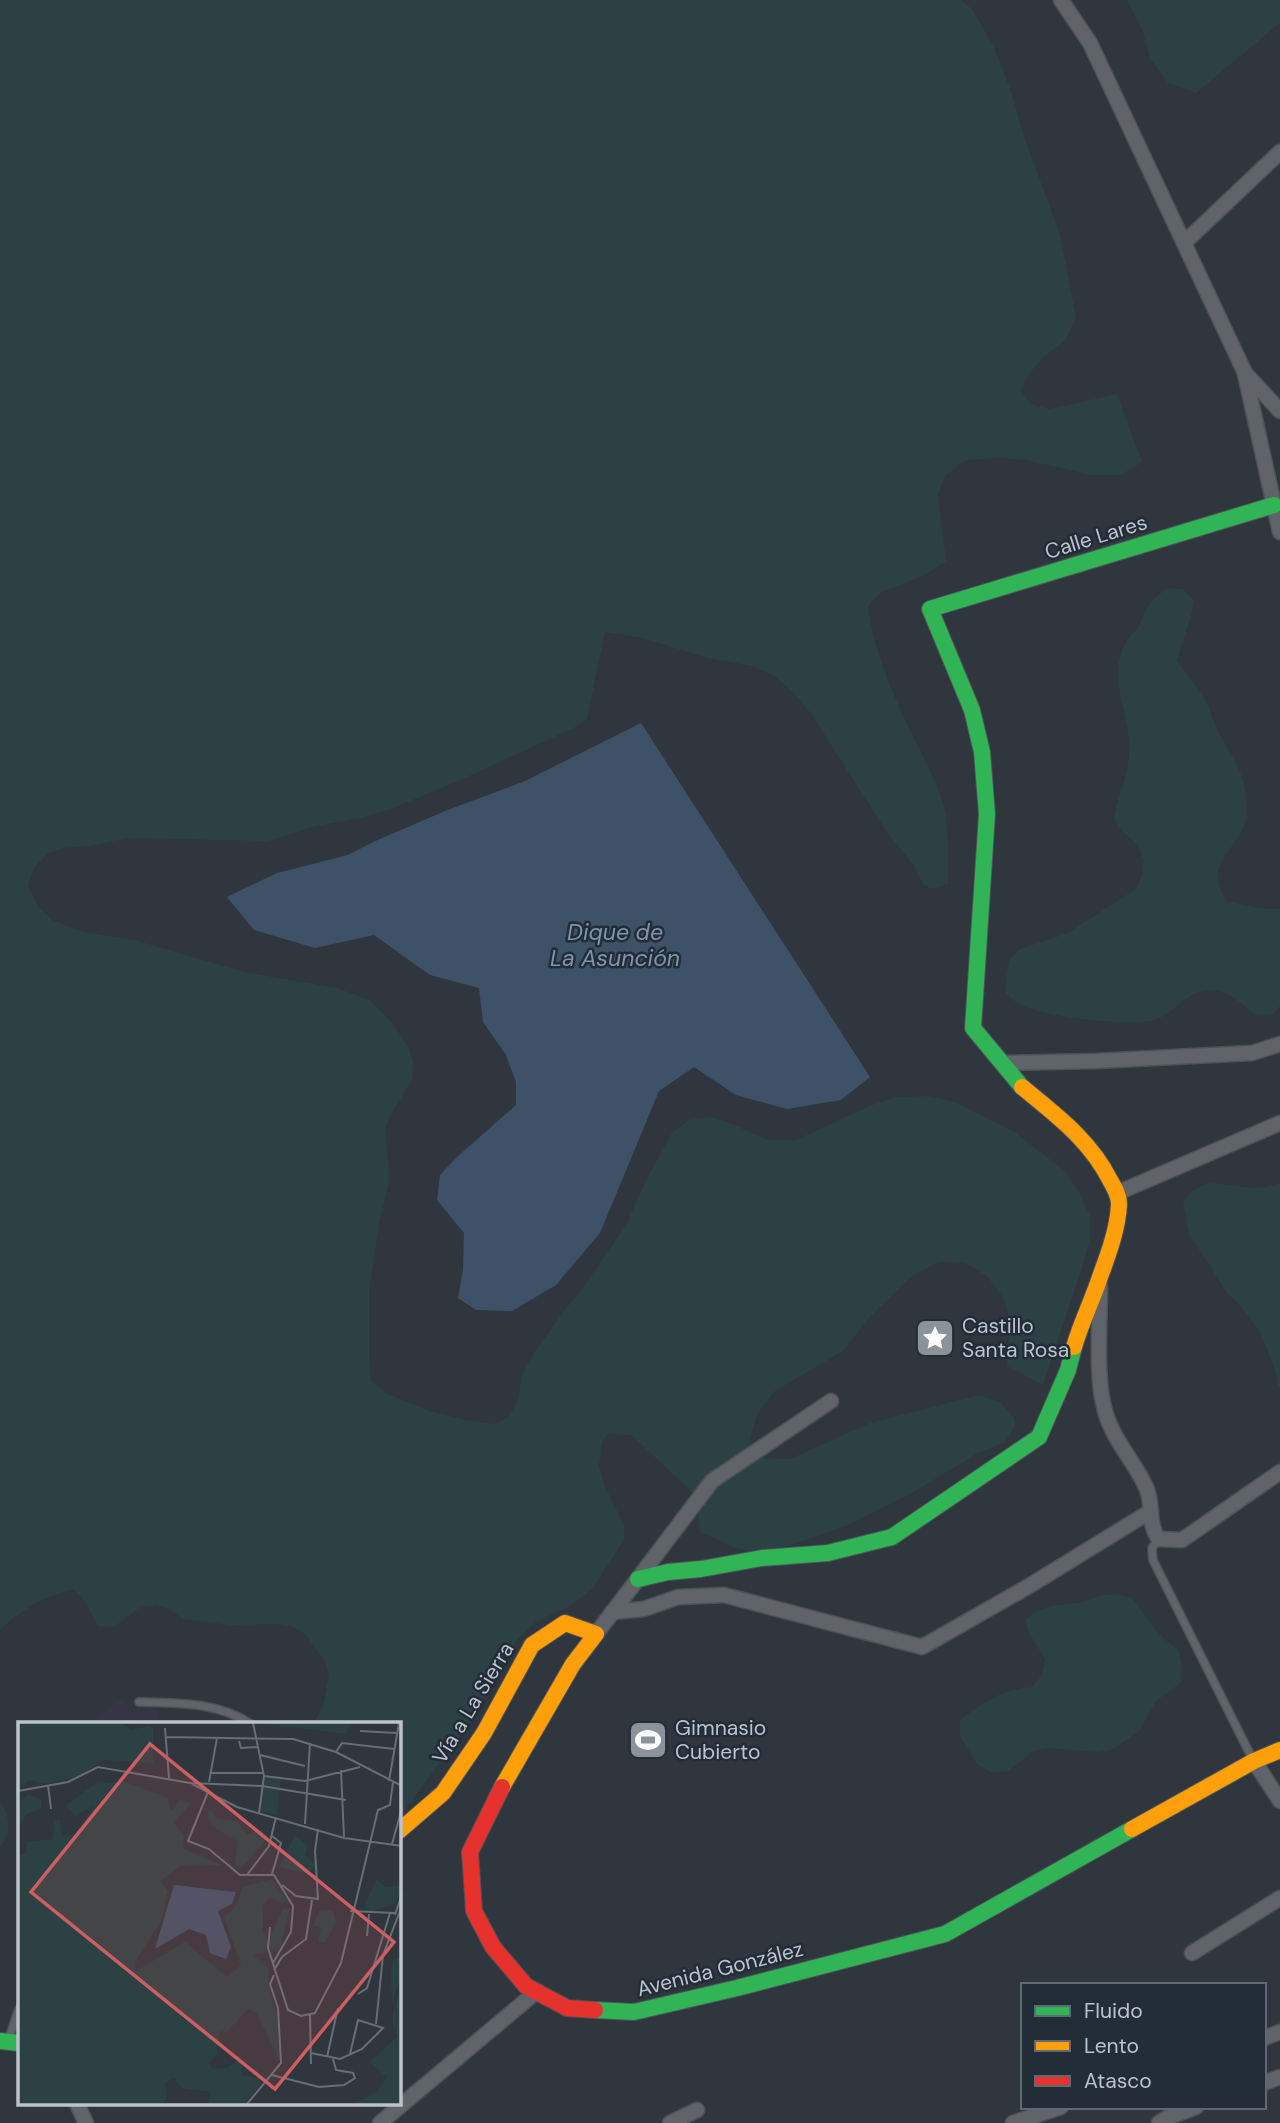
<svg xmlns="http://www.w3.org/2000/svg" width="1280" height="2123" viewBox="0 0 1280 2123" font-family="'DM Sans',sans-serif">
  <rect width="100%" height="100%" fill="#2f363d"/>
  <path fill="#353543" d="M122,1698L132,1713L150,1701L161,1715L154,1724H89Z"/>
  <g fill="#2c4143">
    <path d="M0,0H961L972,9L994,47L1012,94L1024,137L1060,234L1076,318L1065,341L1042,358L1027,377L1021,390L1030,404L1050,409L1117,394L1142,462L1121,475H1092L1026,460L999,458L966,460L945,476L938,494L946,561L925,575L880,593L868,606C874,654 896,701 917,744C926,763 937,782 943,803C950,828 948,858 948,884L931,889L923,884L915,867L886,831L812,715L793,692L774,676L752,666L708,658L642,638L605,632L587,719L574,728L456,782L391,809L361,818L316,826L268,841L126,838L91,846L61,848L47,854L34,868L28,886L38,906L52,920L83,932L135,940L244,972L337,988L370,1000L393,1024L409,1048L414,1065L412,1080L391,1114L385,1130L390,1179L380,1219L369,1292V1358L371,1380L386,1393L429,1411L466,1420L495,1424L510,1416L519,1398L521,1377L534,1353L563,1312L582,1289L626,1225L647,1178L672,1133L689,1120L707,1117L725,1121L768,1140H796L872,1105L896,1097L928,1096L955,1102L1014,1132L1064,1170L1079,1192L1090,1216V1238L1081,1271L1043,1385L1007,1366L1010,1322L1004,1299L987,1276L965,1263L939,1262L912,1276L869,1318L843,1351L775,1391L758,1413L750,1438L752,1452L765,1458L790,1459L870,1423L979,1395L1000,1402L1014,1418L1015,1427L1004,1443L978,1453L907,1496L848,1525L789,1546L760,1552L736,1548L700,1532L698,1523L700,1503L688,1488L631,1435L608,1434L602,1442L599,1466L605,1487L624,1524V1540L593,1588L570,1606L536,1622L516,1641L461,1734L399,1818V1724H313L323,1706L329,1675L325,1662L306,1635L294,1627L279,1624L230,1625L183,1619L170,1610L156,1605L139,1608L114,1627L98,1626C89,1611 87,1600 73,1589C45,1596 21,1609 0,1630Z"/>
    <path d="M1127,0H1280V23L1196,93L1168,83L1150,58L1142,29Z"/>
    <path d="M1167,588L1183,589L1194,601L1191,616L1177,660C1186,674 1197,686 1205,700C1211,711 1214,724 1220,735C1237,765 1245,772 1247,809C1248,848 1198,858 1227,901L1258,908L1280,909V1006L1273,1014L1256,1015C1243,1005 1227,989 1210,990C1187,990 1175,1014 1154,1020C1129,1027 1040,1017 1017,1003C1013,1000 1009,996 1005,992L1009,960L1020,949L1068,933L1136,889L1142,875L1144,860L1136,843L1123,832L1114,818C1117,797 1128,777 1129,755C1132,716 1104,675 1128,639C1131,634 1136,631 1139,626C1141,622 1142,616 1145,611C1150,601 1158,595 1167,588Z"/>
    <path d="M1208,1183C1236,1184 1251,1193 1280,1183V1387L1278,1386L1275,1369L1260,1332L1239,1304L1226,1292L1209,1264L1189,1235L1183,1202L1193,1190Z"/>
    <path d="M1115,1594L1132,1598C1149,1618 1155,1635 1179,1650L1182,1666L1181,1683L1156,1701L1140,1730L1114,1749L1098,1752L1049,1748L1034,1751L1008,1771L992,1773L977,1764L960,1736V1720C985,1701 1000,1690 1032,1687L1042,1675L1045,1659L1029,1633L1025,1620L1037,1611L1051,1606L1084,1602L1099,1596Z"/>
    <path d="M0,1801C10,1816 12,1832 0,1847Z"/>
  </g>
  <path fill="#3e5267" d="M641,723L870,1077L841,1100L787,1109L736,1095L694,1067L659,1091L600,1233L556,1285L512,1311L476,1310L458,1298L463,1270L464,1233L437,1200L440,1175L457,1157L516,1105V1082L506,1055L483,1022L479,988L430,975L374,935L315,948L254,930L227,897L277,873L348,855L373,842L445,811L525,781Z"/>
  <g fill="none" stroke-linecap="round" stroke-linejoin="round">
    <g stroke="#4d5258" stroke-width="10">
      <g id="lane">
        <path d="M1159,1539L1152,1548L1153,1560L1253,1760"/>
        <path d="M139,1702C179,1703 217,1702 251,1724"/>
        <path d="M9,2038L19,2009"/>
      </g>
    </g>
    <g stroke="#4d5258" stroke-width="17">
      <g id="street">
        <path d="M1061,0L1090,43L1245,373L1280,411"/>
        <path d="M1184,243L1280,152"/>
        <path d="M1245,374L1280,532"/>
        <path d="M1002,1063L1096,1061L1252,1053L1280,1044"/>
        <path d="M1117,1193L1280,1123"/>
        <path d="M1100,1286C1100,1324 1095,1376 1105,1411C1113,1440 1134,1461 1146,1487C1154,1504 1147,1524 1159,1539L1182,1540L1280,1472"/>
        <path d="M612,1612L644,1609L678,1597L724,1595L922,1647L1029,1586L1151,1511"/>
        <path d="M596,1634L712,1481L831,1401"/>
        <path d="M1254,1761L1280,1801"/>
        <path d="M1192,1953L1280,1898"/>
        <path d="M1264,2038L1280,2032"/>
        <path d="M1264,2083L1280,2077"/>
        <path d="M77,2104L86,2123"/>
        <path d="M380,2123L536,1992"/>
        <path d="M670,2123L697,2110"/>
        <path d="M1013,2123L1061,2107"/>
        <path d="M1159,2123L1167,2118L1196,2107"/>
      </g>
    </g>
    <g stroke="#4d5258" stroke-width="18">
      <g id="fast">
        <path d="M1022,1087L973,1028L987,814L982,752L972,710L930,609L1274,505"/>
        <path d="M638,1579L668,1572L701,1569L762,1558L828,1553L892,1537L1039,1437L1068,1370L1074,1347"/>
        <path d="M595,2010L634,2012L737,1988L945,1934L1132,1829"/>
        <path d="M0,2041L19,2043"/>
      </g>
    </g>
    <g stroke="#4d5258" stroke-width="18">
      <g id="slow">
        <path d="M1022,1087C1056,1115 1090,1140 1110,1180C1114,1187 1119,1195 1119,1204C1118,1229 1108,1255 1100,1277C1092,1301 1081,1323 1074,1347"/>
        <path d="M1132,1829L1254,1761L1280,1750"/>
        <path d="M399,1831L443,1793L484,1733L532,1645L565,1623L596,1634L573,1664L502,1787"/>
      </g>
    </g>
    <g stroke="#4d5258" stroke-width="18">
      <path id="jam" d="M502,1787L470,1852L474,1911L493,1947L526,1986L567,2008L595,2010"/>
    </g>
    <use href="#lane" stroke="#60646a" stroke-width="7"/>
    <use href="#street" stroke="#60646a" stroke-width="14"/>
    <use href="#fast" stroke="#30b455" stroke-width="16"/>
    <use href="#slow" stroke="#ff9f0a" stroke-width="16"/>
    <use href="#jam" stroke="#e5322d" stroke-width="16"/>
  </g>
  <defs>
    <g id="sight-square" transform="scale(2.0125)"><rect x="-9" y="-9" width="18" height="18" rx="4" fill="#8a929a" stroke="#222d38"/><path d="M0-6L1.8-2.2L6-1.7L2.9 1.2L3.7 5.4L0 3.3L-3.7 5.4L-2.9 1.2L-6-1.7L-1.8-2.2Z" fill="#fff"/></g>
    <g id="stadium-square" transform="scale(2.0125)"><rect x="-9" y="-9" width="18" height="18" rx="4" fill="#8a929a" stroke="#222d38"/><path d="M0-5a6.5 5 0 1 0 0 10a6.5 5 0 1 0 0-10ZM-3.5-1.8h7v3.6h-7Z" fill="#fff"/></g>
  </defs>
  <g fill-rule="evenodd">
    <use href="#sight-square" x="935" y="1338"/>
    <use href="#stadium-square" x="648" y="1740"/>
  </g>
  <g text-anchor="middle" stroke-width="5" stroke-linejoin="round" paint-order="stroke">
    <g font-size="21" fill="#bbc3cc" stroke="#222d38">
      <text transform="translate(1096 537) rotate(-17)" y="7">Calle Lares</text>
      <text transform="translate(473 1703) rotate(-59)" y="7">Vía a La Sierra</text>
      <text transform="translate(720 1969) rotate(-14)" y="7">Avenida González</text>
    </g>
    <g font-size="21" fill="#bbc3cc" stroke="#222d38" text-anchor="start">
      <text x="962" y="1333">Castillo<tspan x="962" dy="24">Santa Rosa</tspan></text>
      <text x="675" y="1735">Gimnasio<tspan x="675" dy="24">Cubierto</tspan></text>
    </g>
    <g font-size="23" font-style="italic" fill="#7d95ad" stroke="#222d38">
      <text x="615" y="940">Dique de<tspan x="615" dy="26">La Asunción</tspan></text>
    </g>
  </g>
  <g transform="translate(18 1722)">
    <rect width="383" height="383" fill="#2f363d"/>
    <path d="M0,1H104L113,8L131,4L135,6V41L86,38L59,55L25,62L11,58L0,67ZM240,1H332L328,12ZM246,54L263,56L259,93L242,89ZM105,59L150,76L153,89L162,78L173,81L156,101L166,113L164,126L203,143L163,144L142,159L150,169L143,200L116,241L118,249L167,220L209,255L223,243L206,195L218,184L225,165L254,157L269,179L264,181L252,175L245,184V210L250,218L265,187L272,186L262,227L235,233L248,241L251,249L250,263L259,294L261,339L239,291L230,287L209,310L202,309L199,332L191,341L195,347L209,346L222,337L225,354L241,356L243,362L226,382H190L192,370L164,366L156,356L147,361L149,376L145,382H0V133L8,131L9,120L35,117L36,99L42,97L44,113L56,112L77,84L57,93L47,84L77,62ZM10,73L23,77V86L9,92L0,105V80ZM193,88L199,96L219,99L229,112L244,107L248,118L223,146L217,143L220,120L194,104L189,92ZM277,113L290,124L287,133L297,142L291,152L261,145ZM358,158L368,165L382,163L383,170L377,181L354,190L346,184ZM302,188L315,189L318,200L307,221L300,219L303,206L295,203ZM383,235V254L374,282L373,247L375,238ZM383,262V382H334L359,370L369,355L351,340L379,315L374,297Z" fill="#2c4143"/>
    <path d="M156,163L218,170L214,182L200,189L213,225L208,237L192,231L188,213L171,207L137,227Z" fill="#3e5267"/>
    <path fill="none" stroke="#676e76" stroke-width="2" d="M235,1L246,54L241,91M147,6L151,56M342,9L378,11M148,15L275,17L318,30L384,64M221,19L223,26L240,25M318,30L324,21L376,27M242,33L287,44M323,48L326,115M193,51H245M246,54L287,59L342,45M371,59L381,1M191,60L199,16M174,62L219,85L326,116L384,124M30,63L33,87M0,69L50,60L80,45L172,61L244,64L328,78M190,70L170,119L191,127L222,153H256L275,184L273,210L255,241M287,102L292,21M254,114L263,121L254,152M374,122L384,86M229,153L251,124L258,95M264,163L278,174L300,177L297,129L300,107M332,189L377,191M377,193L384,172M252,205L250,226L270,288L283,294L297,291L323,241L360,88L372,83L375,60M349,214L351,192M256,248L264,235L288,217L294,178M340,272L349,266L372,191M292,293L293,342M358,302L365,233L384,184M293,331L322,337L344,327L365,306L340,298L332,332M309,335L320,286M254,353L301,365L326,363L337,356L335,351L318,348L315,337M229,382L263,341L260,286L252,262L256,253"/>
    <path fill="#cd5e61" fill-opacity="0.15" stroke="#cd5e61" stroke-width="3.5" d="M132,22L376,220L257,367L13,170Z"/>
    <rect width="383" height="383" fill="none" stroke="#bbc3cc" stroke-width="3.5"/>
  </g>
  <rect x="1021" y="1983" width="245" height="126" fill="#222d38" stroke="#5f6973" stroke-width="2"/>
  <rect x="1035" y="2006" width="35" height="10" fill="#30b455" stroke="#5f6973" stroke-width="2"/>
  <text x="1084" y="2018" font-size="21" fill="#bbc3cc">Fluido</text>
  <rect x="1035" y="2041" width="35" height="10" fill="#ff9f0a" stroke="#5f6973" stroke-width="2"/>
  <text x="1084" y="2053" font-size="21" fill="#bbc3cc">Lento</text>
  <rect x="1035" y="2076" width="35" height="10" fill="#e5322d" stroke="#5f6973" stroke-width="2"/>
  <text x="1084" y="2088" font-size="21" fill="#bbc3cc">Atasco</text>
</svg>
